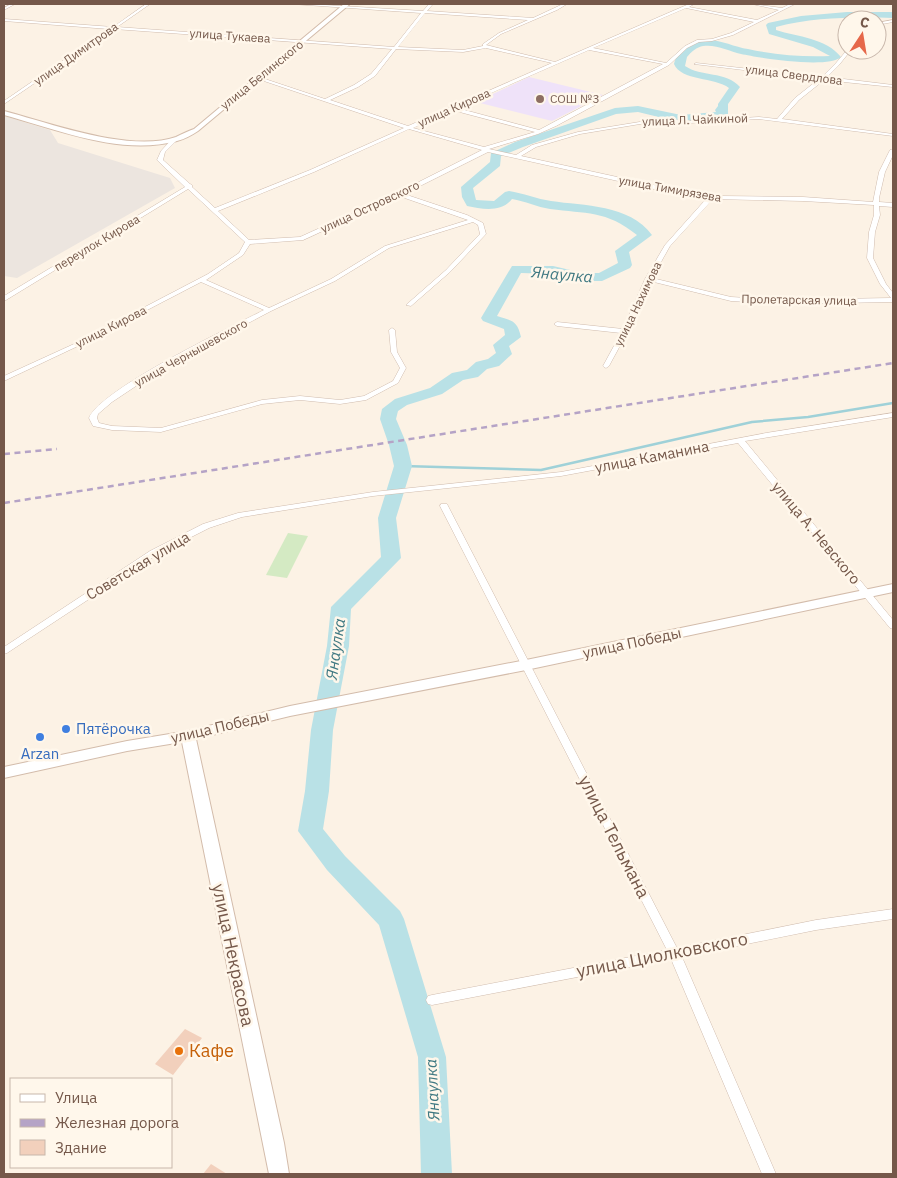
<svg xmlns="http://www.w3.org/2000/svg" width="897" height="1178" viewBox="0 0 897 1178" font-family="'IBM Plex Sans',sans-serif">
  <rect width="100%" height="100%" fill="#fcf2e5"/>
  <path fill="#ece5df" d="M4,116L50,130L58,143L170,178L175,188L17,278L4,276Z"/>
  <path fill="#efe2f9" d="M529,77L603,95L552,121L476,102Z"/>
  <path fill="#d4eac3" d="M288,533L308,536L287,578L266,575Z"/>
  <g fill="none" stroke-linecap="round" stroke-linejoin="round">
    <path stroke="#9fd1d8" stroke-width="2.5" d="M403,466L541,470L752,422L808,417L893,403"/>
    <path fill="#b9e1e6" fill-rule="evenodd" d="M847,12H893V18C854,17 815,17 776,27V30C798,37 826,38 841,57C828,69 760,58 741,54C729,51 716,44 703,46C697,47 691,52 687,57L685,66C701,77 726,71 740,87L728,104V115L689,121L667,119L638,112L616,114L523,147L501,156L500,166L473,188L476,200L494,201L505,192L509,191C523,193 537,199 551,201C584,206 629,204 652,235L629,252L632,265L630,268L602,281H583L553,274L521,273L497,316C512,321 517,320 521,337L509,346L512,354L499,366L487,369L478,377L463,380L442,394L407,405L398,411L396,419L407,445L412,466L396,518L401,558L351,609L349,646L333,730L329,791L323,829L345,856L400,911L404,919L446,1057L452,1174H421L418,1057L379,925L327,870L298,831L305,791L311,730L327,646L331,607L381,557L378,518L394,466L389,445L380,419L382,409L395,399L430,388L452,373L467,370L476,362L488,359L496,353L493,345L505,335L504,329L483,321L481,318L512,266H553L583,273H599L618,263L615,251L637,235C606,210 586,214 550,209C537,207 525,201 512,199C501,213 482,209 467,206L462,197L461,187L490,162L491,153L515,142L615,108L638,106L681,115L716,112L715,110L718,106V104L729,88C715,77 681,81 674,64C677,50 692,41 706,40C720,39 734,47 748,49C775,55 802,57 830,56L813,47L769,34L766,25L768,23L801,16Z"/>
  </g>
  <g fill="#f2d0bc">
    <path d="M185,1029L202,1038L173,1075L155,1064Z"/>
    <path d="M211,1164L227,1174H203Z"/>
  </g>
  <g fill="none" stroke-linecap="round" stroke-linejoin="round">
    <g stroke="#d0bcae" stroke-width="1">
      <g id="street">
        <path d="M11,4H15L4,10V8Z"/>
        <path d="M146,4H150L117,27L394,47L421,13L292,4H309L423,11L429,4H433L427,11L533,18L563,4H567L557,10L501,34L486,45L555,62L689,4H694L689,7L757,20L779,10L752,4L782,8L790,4H795L733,35L712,41L699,42L687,48L669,65L556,126L538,134L489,149L516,155L532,145L578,132L658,119L689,121L759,117L777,119L795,98L819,79L694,64L696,63L822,77L836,63L847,50H851L839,65L827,77L893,85V87L824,80L799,100L782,119L893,134V136L759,119L689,123L658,121L580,134L536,147L521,156L672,189L720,196L803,197L873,202L879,172L890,150L893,149V155L885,172L879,198V202L893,203V207L879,206L880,215L875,232L873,258L886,284L893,293V302L779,304L731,301L650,281L628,331L609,366L606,368L604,367L603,366L621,333L557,326L554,324L557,322L623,329L645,279L665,245L707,198L672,193L488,152L404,194L467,215L483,223L486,234L450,272L411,306L406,305L446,270L480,234L478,225L473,222L389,248L335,281L271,311L163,368L112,402L98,414L97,418L99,423L112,426L161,428L262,400L300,396L340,400L364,396L393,381L400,368L391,352L389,330L392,328L395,330L397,352L406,368L398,383L366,400L340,404L300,400L262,404L161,432L112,430L93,426L89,418C101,389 231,327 264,310L201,282L78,346L6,380L4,381V376L74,344L208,274L239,253L245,242L188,189L6,300L4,301V296L185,187L157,160L161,151L172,139L177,140L165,152L163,160L190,184L192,185V187L215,208L310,170L404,128L255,78L259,77L325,99L354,85L371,74L392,49L114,29L4,104V101L109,29L4,21V19L113,27ZM686,8L754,22L731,33L712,39L697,40L685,46L666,63L593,48ZM425,13L528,20L499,33L483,44V46L463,50L398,47ZM486,48L552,63L408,126L330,100L358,87L375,76L396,49L463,52ZM589,50L663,64L539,130L457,108ZM452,110L535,132L484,147L413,128ZM409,129L482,150L397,193L300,237L249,240L218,211L314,172ZM399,196L468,220L385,246L331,279L269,308L206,280L243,255L250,244L303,240ZM713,199L803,201L874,205V215L869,232L867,258L880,284L891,298L779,300L731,297L652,278L670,246Z"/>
        <path d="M893,20V22L877,25V23Z"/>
        <path d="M893,413V417L745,441L893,620V629L890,628L738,443L561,476L373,496L242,517L209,528L156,555L7,653L4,654V647L150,551L203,524L238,513L373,492L561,472L766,433Z"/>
        <path d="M441,504H447L448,506L677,948L816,920L893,909V919L816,930L682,957L776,1174H762L671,959L432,1005L428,1004L426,1000L428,996L432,995L667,950L440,506Z"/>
      </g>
    </g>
    <g stroke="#d3bcab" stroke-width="2">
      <g id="secondary">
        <path d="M344,4H350L198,131C192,135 185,139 177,141C121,156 58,130 4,115V111C50,123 130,153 176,137C182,134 188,131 194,129Z"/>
        <path d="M893,584V592L526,670L290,716L196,739L284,1143L289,1174H269L182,742L127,751L4,778V767L127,741L188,731L290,706L526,660Z"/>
      </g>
    </g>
    <use href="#street" fill="#fff" fill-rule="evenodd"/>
    <use href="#secondary" fill="#fff" fill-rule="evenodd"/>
    <g stroke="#b5a3c6" stroke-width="2.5" stroke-dasharray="6 4.5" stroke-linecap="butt">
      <path d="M4,454L57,449"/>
      <path d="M4,503L893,363"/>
    </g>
  </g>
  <circle fill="#8d6e63" stroke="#fff7eb" stroke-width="2" cx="540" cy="99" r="5"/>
  <g fill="#3f7fe0" stroke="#fff7eb" stroke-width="2">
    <circle cx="66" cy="729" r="5"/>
    <circle cx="40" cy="737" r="5"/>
  </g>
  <circle fill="#e8710a" stroke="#fff7eb" stroke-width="2" cx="179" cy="1051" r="5"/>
  <g text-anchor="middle" stroke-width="5" stroke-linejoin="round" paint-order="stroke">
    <g font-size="12" fill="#75584a" stroke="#fff7eb">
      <text transform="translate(230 36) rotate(4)" y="4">улица Тукаева</text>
      <text transform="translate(76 54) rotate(-35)" y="4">улица Димитрова</text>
      <text transform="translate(262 75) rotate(-39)" y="4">улица Белинского</text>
      <text transform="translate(794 75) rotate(7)" y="4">улица Свердлова</text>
      <text transform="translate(454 108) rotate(-24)" y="4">улица Кирова</text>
      <text transform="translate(695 120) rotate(-2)" y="4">улица Л. Чайкиной</text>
      <text transform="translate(670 189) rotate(10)" y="4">улица Тимирязева</text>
      <text transform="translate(370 207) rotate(-25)" y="4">улица Островского</text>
      <text transform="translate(97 243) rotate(-31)" y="4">переулок Кирова</text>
      <text transform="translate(799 300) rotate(1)" y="4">Пролетарская улица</text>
      <text transform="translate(638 304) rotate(-64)" y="4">улица Нахимова</text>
      <text transform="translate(111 327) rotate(-27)" y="4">улица Кирова</text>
      <text transform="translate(191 353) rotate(-29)" y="4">улица Чернышевского</text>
    </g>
    <g font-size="12" fill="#785e54" stroke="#fff7eb" text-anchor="start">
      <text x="550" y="103">СОШ №3</text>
    </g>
    <g font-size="15" fill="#75584a" stroke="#fff7eb">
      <text transform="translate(652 457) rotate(-11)" y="5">улица Каманина</text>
      <text transform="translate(816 533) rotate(50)" y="5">улица А. Невского</text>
      <text transform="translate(138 566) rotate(-31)" y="5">Советская улица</text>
      <text transform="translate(632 643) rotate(-12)" y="5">улица Победы</text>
      <text transform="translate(220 727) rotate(-13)" y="5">улица Победы</text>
    </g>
    <g font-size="15" fill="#366cbe" stroke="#fff7eb" text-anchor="start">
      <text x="76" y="734">Пятёрочка</text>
      <text x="40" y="759" text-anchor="middle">Arzan</text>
    </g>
    <g font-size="16" font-style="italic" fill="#407982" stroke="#fff7eb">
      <text transform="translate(562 274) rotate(5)" y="6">Янаулка</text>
      <text transform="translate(335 649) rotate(-82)" y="6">Янаулка</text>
      <text transform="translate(432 1090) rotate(-93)" y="6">Янаулка</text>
    </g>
    <g font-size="18" fill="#75584a" stroke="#fff7eb">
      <text transform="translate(614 837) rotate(63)" y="6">улица Тельмана</text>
      <text transform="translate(233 955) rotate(78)" y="6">улица Некрасова</text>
      <text transform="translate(662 955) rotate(-11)" y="6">улица Циолковского</text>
    </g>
    <g font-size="18" fill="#c56008" stroke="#fff7eb" text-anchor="start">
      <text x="189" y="1057">Кафе</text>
    </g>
  </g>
  <rect width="897" height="1178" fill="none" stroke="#75584a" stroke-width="10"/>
  <rect x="10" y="1078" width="162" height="90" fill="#fff7eb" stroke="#c8b7ab"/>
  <rect x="20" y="1094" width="25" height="8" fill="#ffffff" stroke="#c8b7ab"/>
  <text x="55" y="1103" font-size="15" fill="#75584a">Улица</text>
  <rect x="20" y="1119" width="25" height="8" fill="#b5a3c6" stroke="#c8b7ab"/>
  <text x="55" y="1128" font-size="15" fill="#75584a">Железная дорога</text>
  <rect x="20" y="1140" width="25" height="15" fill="#f2d0bc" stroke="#c8b7ab"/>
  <text x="55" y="1153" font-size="15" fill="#75584a">Здание</text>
  <g transform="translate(862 35) rotate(12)"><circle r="24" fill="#fff7eb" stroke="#c8b7ab"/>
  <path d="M0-4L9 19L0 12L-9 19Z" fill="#e6684a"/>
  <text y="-8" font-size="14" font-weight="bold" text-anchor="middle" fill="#75584a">С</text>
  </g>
</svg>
